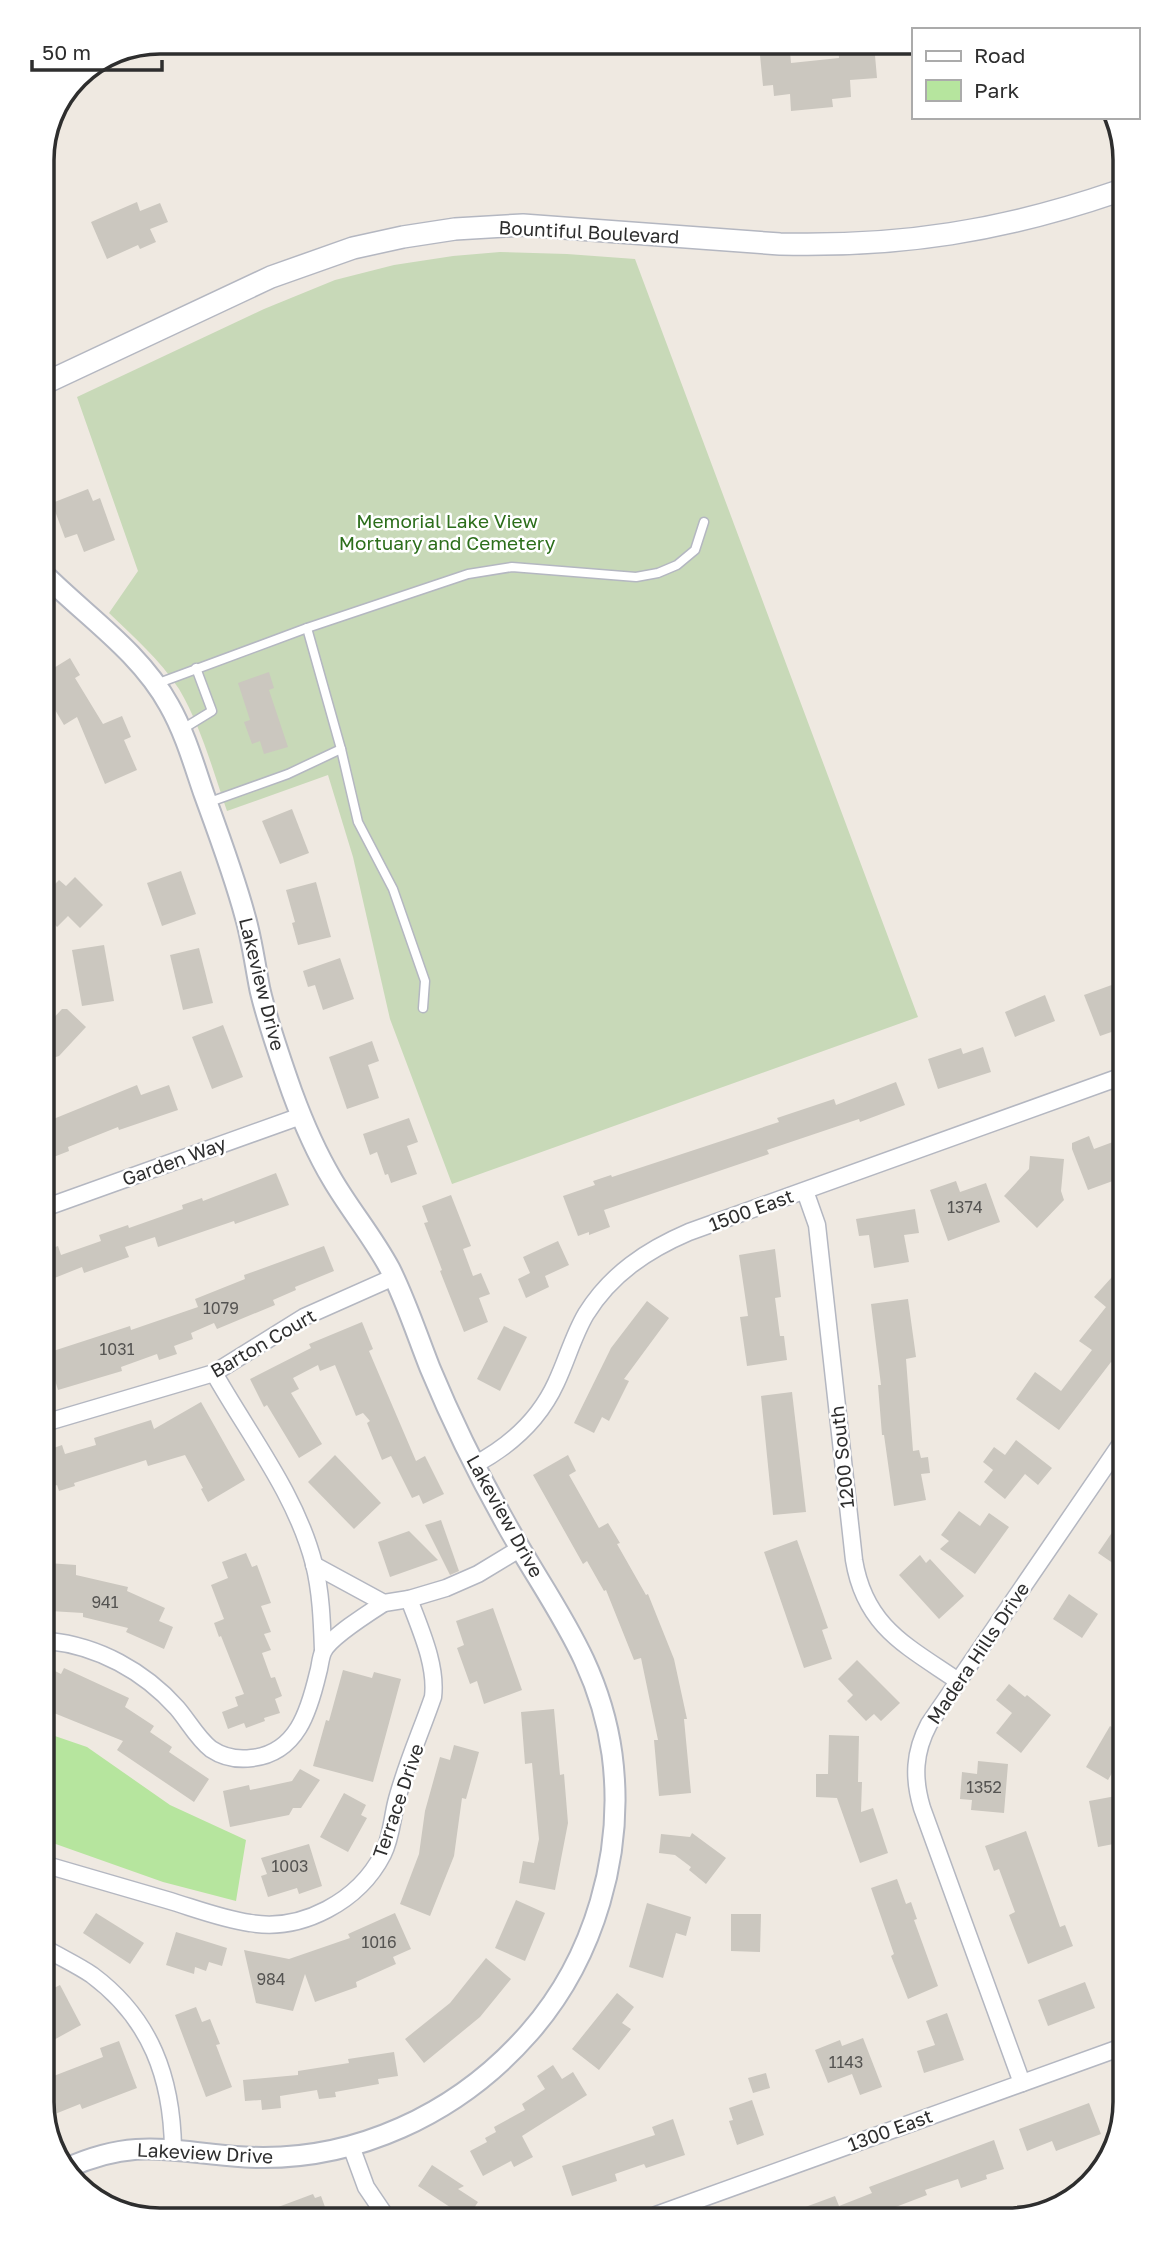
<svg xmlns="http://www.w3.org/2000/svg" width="1167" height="2262" viewBox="0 0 1167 2262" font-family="'Golos Text',sans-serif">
  <rect width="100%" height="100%" fill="#efe9e1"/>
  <path fill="#b6e59e" d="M49,1734L87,1747L170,1805L246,1840L236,1901L163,1882L50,1842Z"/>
  <path fill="#c8d9b8" d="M500,252L567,254L635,259L918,1017L452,1184L390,1019L353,857L328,775L227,811C213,771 201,726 179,689C160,660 134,637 109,613L138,571L77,397L264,309L335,280L394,265L453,256Z"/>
  <g fill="#cbc7bf">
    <path d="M838,44H874L877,78L850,80L851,97L832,99L833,107L791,111L790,94L774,96L773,85L763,86L760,55L790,52L791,63L839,58Z"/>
    <path d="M137,202L140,211L160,203L168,222L150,229L156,242L140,249L138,245L107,259L91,222Z"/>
    <path d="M88,489L93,501L100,498L115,540L84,552L77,534L65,538L52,503Z"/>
    <path d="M70,658L80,675L75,678L103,724L122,716L131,737L124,740L137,770L105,784L77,717L64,725L45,693L44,674Z"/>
    <path d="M269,672L274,688L269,690L288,747L264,754L260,741L252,744L244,722L250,720L238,683Z"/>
    <path d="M292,809L309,853L280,864L262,821Z"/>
    <path d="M181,871L196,914L162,926L147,883Z"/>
    <path d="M75,877L103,905L80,928L68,916L57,927L46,915L45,894L59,880L66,886Z"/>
    <path d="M316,882L331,937L298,945L292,923L295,922L286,890Z"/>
    <path d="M104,945L114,1001L82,1006L72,950Z"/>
    <path d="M199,948L213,1003L183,1010L170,955Z"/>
    <path d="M340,958L354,999L323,1010L315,985L308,987L303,971Z"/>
    <path d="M1120,982V1029L1100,1036L1084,995Z"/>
    <path d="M1045,995L1055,1021L1015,1037L1005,1012Z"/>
    <path d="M62,1009H67L86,1027L59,1056L46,1060V1026Z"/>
    <path d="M223,1025L243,1077L212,1089L192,1037Z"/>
    <path d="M372,1041L379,1061L368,1065L379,1098L347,1109L329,1057Z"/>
    <path d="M983,1047L991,1072L938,1089L928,1059L961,1048L963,1054Z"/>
    <path d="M896,1082L905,1105L860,1122L859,1119L767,1150L769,1154L604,1210L610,1227L589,1235V1232L578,1236L563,1196L595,1185L593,1181L611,1175L612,1177L779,1122L777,1118L834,1099L836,1105Z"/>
    <path d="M137,1085L141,1095L169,1085L178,1110L119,1130L118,1127L68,1147L69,1151L51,1158L47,1146L46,1122Z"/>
    <path d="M409,1118L418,1142L407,1146L417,1174L391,1183L388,1174L385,1175L377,1152L370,1155L363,1134Z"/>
    <path d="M1089,1136L1094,1149L1121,1139V1178L1088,1190L1072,1149V1143Z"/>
    <path d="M1030,1156L1064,1159L1061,1191L1064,1200L1037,1228L1004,1196L1029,1169Z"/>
    <path d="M276,1173L289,1205L235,1224L234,1221L158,1247L155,1237L125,1247L129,1257L84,1273L82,1267L47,1281V1250L58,1246L61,1255L101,1241L99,1235L128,1225L129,1228L183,1209L182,1205L202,1198L203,1201Z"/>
    <path d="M956,1181L960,1192L986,1183L1000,1222L948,1241L930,1190Z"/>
    <path d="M451,1195L471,1246L463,1249L473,1276L481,1273L490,1294L479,1298L488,1322L464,1332L440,1271L442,1270L424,1223L428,1222L422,1206Z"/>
    <path d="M915,1209L919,1233L904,1235L909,1262L874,1268L869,1235L859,1236L856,1219Z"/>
    <path d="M558,1241L569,1265L545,1276L549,1287L526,1298L518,1279L530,1273L523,1257Z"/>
    <path d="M324,1246L334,1271L295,1287L296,1290L273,1300L275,1305L217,1329L214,1323L191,1333L193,1339L174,1346L177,1354L159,1360L157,1354L121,1367L122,1371L58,1390L47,1353L130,1326L131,1330L198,1307L195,1299L245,1279L244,1275Z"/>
    <path d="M775,1249L781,1297L775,1298L780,1336H784L787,1360L747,1366L740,1317L748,1316L739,1255Z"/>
    <path d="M1121,1267L1122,1370L1111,1362L1059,1430L1016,1399L1035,1372L1061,1391L1092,1350L1079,1341L1106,1307L1094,1297Z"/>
    <path d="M908,1299L916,1357L906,1359L913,1451L919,1450L921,1458L928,1457L930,1473L921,1474L926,1500L894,1506L884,1435H882L878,1385H881L871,1304Z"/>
    <path d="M647,1301L669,1318L624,1379L629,1381L609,1421L602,1417L594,1433L574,1423L611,1348Z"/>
    <path d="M362,1322L373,1349L369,1351L416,1461L425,1456L444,1494L423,1504L419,1495L412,1498L391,1456L382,1460L367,1423L370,1421L363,1413L356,1416L335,1365L320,1371L318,1365L293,1378L299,1389L291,1393L322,1444L299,1458L267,1405L264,1407L250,1379L311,1348L309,1344Z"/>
    <path d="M504,1326L527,1337L500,1391L477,1379Z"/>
    <path d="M792,1392L806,1512L773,1515L761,1396Z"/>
    <path d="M201,1402L245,1480L208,1502L201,1489L203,1488L185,1455L148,1466L146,1460L74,1483L75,1486L59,1491L57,1485L48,1488V1450L62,1445L65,1454L96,1445L94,1438L151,1420L154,1429Z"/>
    <path d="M1016,1440L1052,1468L1038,1485L1025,1474L1005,1499L984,1482L993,1470L983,1462L994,1447L1005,1455Z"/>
    <path d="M335,1455L381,1503L354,1529L308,1482Z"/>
    <path d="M568,1455L576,1471L569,1475L599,1528L608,1523L620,1543L617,1544L646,1595L648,1594L674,1659L687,1719H684L691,1793L659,1796L654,1740H658L641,1658L634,1660L606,1590L604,1591L587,1561L583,1564L533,1475Z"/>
    <path d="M959,1511L980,1526L989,1513L1009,1527L975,1574L940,1549L949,1541L941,1535Z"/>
    <path d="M1122,1518L1123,1570L1098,1553Z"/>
    <path d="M441,1520L459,1571L450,1575L425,1525Z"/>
    <path d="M409,1531L438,1560L390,1577L378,1542Z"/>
    <path d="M797,1540L828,1628L822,1630L832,1659L804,1668L764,1552Z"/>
    <path d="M246,1553L252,1567L257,1565L271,1603L261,1606L271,1632L264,1634L271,1650L262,1653L271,1678L275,1677L282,1696L275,1699L280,1713L264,1718L265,1721L246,1728L244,1723L228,1729L222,1712L238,1706L235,1697L244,1694L221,1636L219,1637L214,1623L224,1619L211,1585L228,1578L222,1562Z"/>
    <path d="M920,1555L926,1563L930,1559L964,1596L939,1619L899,1575Z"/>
    <path d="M48,1563L76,1565V1575L128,1587L127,1591L165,1608L159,1621L173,1627L164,1649L126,1632L128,1628L83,1617V1613L50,1611Z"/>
    <path d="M1069,1594L1098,1614L1082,1638L1053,1619Z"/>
    <path d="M493,1608L522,1690L484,1704L477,1681L470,1684L457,1648L464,1645L456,1621Z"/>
    <path d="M857,1660L900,1703L881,1721L874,1714L866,1721L847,1701L853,1695L838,1679Z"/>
    <path d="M49,1668L61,1674L64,1668L129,1698L125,1707L154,1726L150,1732L172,1747L169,1752L209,1779L194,1802L117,1750L123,1741L49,1711Z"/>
    <path d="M343,1670L372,1678L374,1672L401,1679L373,1782L313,1766L326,1720L329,1721Z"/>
    <path d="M1009,1684L1025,1697L1027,1695L1051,1715L1021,1753L996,1733L1012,1713L996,1700Z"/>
    <path d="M554,1709L560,1775L564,1774L568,1823L555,1890L519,1883L523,1861L534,1863L539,1839L532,1763L525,1764L521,1712Z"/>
    <path d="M1110,1726L1123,1734V1754L1108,1780L1086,1767Z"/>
    <path d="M829,1735L859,1736L858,1782H862L861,1812L873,1808L888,1853L860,1863L837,1798L816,1797V1774H828Z"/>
    <path d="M454,1745L479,1752L466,1799L462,1798L454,1856L430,1916L400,1904L419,1854L425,1811L440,1757L450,1760Z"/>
    <path d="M978,1761L1008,1764L1004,1813L971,1810L972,1800L960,1799L962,1772L977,1774Z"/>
    <path d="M300,1769L320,1780L301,1808H293L289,1815L230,1827L223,1791L249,1785L250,1790L292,1781Z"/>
    <path d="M344,1793L366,1805L361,1815L367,1818L348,1852L320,1837Z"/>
    <path d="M1116,1796L1124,1842L1098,1847L1089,1801Z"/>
    <path d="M1026,1831L1060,1927L1065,1925L1073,1946L1028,1964L1009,1915L1015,1912L999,1869L994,1871L985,1846Z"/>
    <path d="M692,1833L726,1858L706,1884L689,1870L691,1867L675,1855L659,1853L661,1834L690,1837Z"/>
    <path d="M309,1844L322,1886L299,1894L297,1888L268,1897L261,1876L267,1874L261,1858Z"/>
    <path d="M897,1879L906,1904L911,1902L917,1919L914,1920L938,1986L908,1999L891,1956L894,1954L871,1888Z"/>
    <path d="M516,1900L545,1913L525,1961L495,1948Z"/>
    <path d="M647,1903L691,1917L686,1936L676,1933L663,1978L629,1967Z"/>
    <path d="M96,1913L144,1943L130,1964L83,1933Z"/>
    <path d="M395,1913L411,1949L393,1957L396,1964L356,1982L357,1987L315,2002L305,1974L293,2011L256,2003L244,1950L289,1959L350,1938L348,1934Z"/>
    <path d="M731,1914H761L760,1952L731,1951Z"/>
    <path d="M176,1932L227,1948L222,1966L209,1962L206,1971L195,1967L194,1974L166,1965Z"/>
    <path d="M486,1958L511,1979L480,2017L424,2063L405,2039L450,2003Z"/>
    <path d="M1085,1982L1095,2008L1048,2026L1038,2000Z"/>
    <path d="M60,1985L81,2025L50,2042V1990Z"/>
    <path d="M617,1993L634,2007L622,2023L631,2029L599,2070L572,2049Z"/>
    <path d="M196,2007L202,2022L210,2019L220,2044L216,2045L232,2087L206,2097L175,2015Z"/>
    <path d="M947,2013L964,2060L924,2073L917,2051L935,2045L926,2021Z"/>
    <path d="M863,2038L882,2087L860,2095L852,2074L828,2083L815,2050L840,2040L842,2046Z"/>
    <path d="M119,2041L137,2088L82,2109L80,2104L55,2114L51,2103V2077L103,2057L100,2048Z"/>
    <path d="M394,2052L398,2076L378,2079L379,2084L335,2092L336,2097L319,2099L317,2090L280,2096L281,2108L262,2110L261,2100L245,2101L243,2080L298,2075V2071L349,2063L348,2059Z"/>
    <path d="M553,2065L562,2079L573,2072L587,2095L522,2136L533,2157L514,2167L511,2161L483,2176L470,2151L487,2142L485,2138L496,2132L494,2127L525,2110L522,2104L545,2089L537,2076Z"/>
    <path d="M766,2073L770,2088L753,2093L748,2078Z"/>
    <path d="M752,2100L764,2135L737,2145L729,2121L733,2120L729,2108Z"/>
    <path d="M1089,2103L1101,2134L1056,2151L1052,2141L1027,2151L1019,2129Z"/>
    <path d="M673,2119L685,2155L646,2168L644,2164L615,2174L617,2181L572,2196L562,2166L655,2135L652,2127Z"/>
    <path d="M994,2140L1004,2169L986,2175L987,2179L961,2188L958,2179L925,2190L927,2195L880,2213L792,2214V2212L835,2196L839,2206L872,2193L869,2187Z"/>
    <path d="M432,2165L464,2186L458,2189L478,2202L468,2217H465L418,2186Z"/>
    <path d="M313,2194L315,2198L321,2196L329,2218L254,2219V2216Z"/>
  </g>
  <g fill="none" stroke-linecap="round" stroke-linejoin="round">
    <g stroke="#b4b7c1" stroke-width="11">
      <g id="service">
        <path d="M307,628L341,749L358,822L393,889L425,981L423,1008"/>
        <path d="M156,684L307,628L468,574L512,567L636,577L658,573L677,565L695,550L704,522"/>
        <path d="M181,730L212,711L196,668"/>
        <path d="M207,803L288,774L341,749"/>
      </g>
    </g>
    <g stroke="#b4b7c1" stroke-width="19">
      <g id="minor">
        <path d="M805,1191L817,1225L854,1560C865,1627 907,1646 958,1681"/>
        <path d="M47,1207L301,1116"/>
        <path d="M214,1373C249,1435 296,1494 314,1564C321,1592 322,1622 323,1650"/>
        <path d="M48,1422L214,1373L304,1317L394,1277"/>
        <path d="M474,1465C510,1446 539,1420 556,1383C567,1360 573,1336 586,1314C611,1274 647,1250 689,1232L1120,1077"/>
        <path d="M314,1565L384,1603L409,1599L446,1588L478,1574L521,1548"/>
        <path d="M49,1641C98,1646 144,1671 177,1708C189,1722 197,1738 211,1749C223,1757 237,1760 252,1758C297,1753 309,1711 318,1673C320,1667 320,1659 323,1652C329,1638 370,1612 384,1603"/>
        <path d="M50,1866C89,1877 128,1889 167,1900C194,1908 222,1919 250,1923C302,1932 359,1901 383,1854C391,1838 392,1820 396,1803C405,1767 421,1732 433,1697C437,1665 420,1629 409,1599"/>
        <path d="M50,1951C64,1959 79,1966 92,1975C151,2019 172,2078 173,2149"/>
        <path d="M1022,2083L922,1808C913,1778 914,1752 929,1724L1122,1442"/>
        <path d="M351,2146L366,2187L387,2218"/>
        <path d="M656,2215L1125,2046"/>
      </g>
    </g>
    <g stroke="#b4b7c1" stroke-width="23">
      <path id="tertiary" d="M44,574C86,616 140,652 169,705C185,733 194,765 204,794C219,835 234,875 245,916C252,940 255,965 260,990C268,1024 280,1058 292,1092C303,1122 316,1152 332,1179C350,1210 373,1237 390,1269C406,1301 417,1335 430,1368C452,1421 477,1472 505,1522C549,1602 599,1659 612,1754C625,1852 595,1958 529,2033C458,2114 354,2163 245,2157C174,2153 138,2136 67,2168"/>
    </g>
    <g stroke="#b4b7c1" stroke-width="24">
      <path id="secondary" d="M43,384L271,277L353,248L403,237L455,229L523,225L780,244C901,247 1002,231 1116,192"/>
    </g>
    <use href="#service" stroke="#fff" stroke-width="8"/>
    <use href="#minor" stroke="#fff" stroke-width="16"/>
    <use href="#tertiary" stroke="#fff" stroke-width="19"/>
    <use href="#secondary" stroke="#fff" stroke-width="21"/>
  </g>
  <g text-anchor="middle" stroke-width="5" stroke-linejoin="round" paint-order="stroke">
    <g font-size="16" fill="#555452">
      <text x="965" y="1213">1374</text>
      <text x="221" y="1314">1079</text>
      <text x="117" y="1355">1031</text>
      <text x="105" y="1608">941</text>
      <text x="984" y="1793">1352</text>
      <text x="290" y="1872">1003</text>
      <text x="379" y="1948">1016</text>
      <text x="271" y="1985">984</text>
      <text x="846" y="2068">1143</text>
    </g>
    <g font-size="19" fill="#2e2e2e" stroke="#fff">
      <text transform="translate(589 232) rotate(3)" y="7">Bountiful Boulevard</text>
      <text transform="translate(262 984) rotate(76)" y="7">Lakeview Drive</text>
      <text transform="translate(174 1161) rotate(-20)" y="7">Garden Way</text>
      <text transform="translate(751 1210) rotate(-20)" y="7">1500 East</text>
      <text transform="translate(263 1343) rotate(-30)" y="7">Barton Court</text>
      <text transform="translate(842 1457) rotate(-96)" y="7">1200 South</text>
      <text transform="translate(505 1516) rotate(61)" y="7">Lakeview Drive</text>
      <text transform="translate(978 1653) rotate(-56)" y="7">Madera Hills Drive</text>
      <text transform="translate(398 1801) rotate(-71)" y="7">Terrace Drive</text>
      <text transform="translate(890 2130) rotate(-20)" y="7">1300 East</text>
      <text transform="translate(205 2153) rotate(3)" y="7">Lakeview Drive</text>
    </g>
    <g font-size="19" fill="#2c6e1b" stroke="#fff">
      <text x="447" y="528">Memorial Lake View<tspan x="447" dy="22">Mortuary and Cemetery</tspan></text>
    </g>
  </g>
  <path d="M0 0H1167V2262H0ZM160 54H1007A106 106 0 0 1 1113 160V2102A106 106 0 0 1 1007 2208H160A106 106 0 0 1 54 2102V160A106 106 0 0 1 160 54Z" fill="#fff" fill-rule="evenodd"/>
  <path fill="none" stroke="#2e2e2e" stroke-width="3.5" d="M160 54H1007A106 106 0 0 1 1113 160V2102A106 106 0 0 1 1007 2208H160A106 106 0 0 1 54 2102V160A106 106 0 0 1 160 54Z"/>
  <rect x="912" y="28" width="228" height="91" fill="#ffffff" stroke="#ababab" stroke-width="2"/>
  <rect x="926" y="51" width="35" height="10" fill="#ffffff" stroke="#ababab" stroke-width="2"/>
  <text x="974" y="63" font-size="21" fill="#2e2e2e">Road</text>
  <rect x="926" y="80" width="35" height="21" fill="#b6e59e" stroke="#ababab" stroke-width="2"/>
  <text x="974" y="98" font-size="21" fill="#2e2e2e">Park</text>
  <path d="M32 60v10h130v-10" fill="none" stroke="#2e2e2e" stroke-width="3.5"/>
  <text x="42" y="60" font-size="21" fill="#2e2e2e" stroke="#ffffff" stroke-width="5" paint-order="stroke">50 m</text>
</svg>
